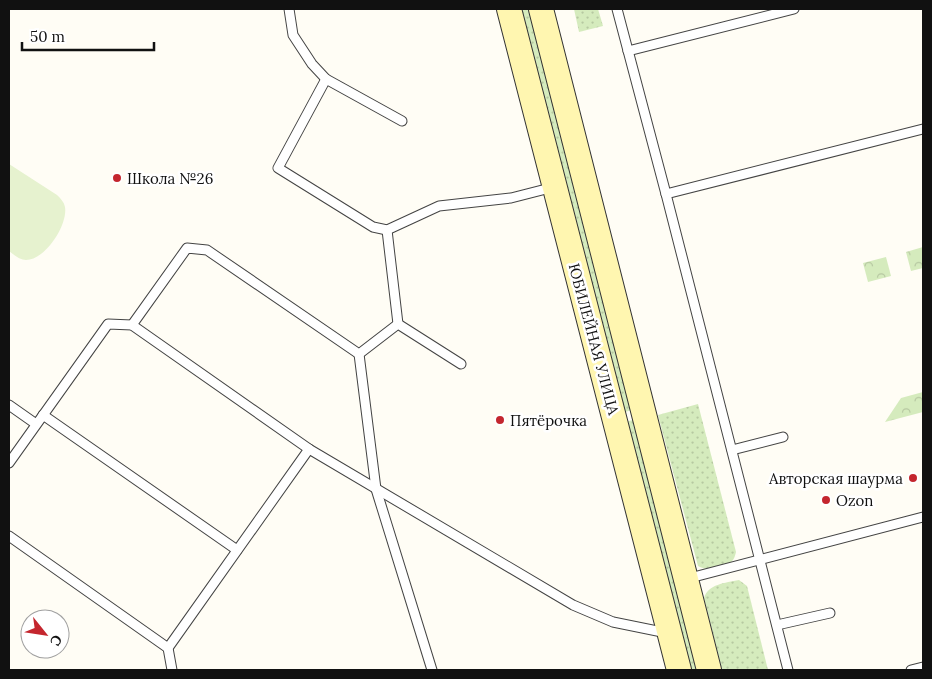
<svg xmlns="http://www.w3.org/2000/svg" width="932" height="679" font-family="Lora,serif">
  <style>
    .grass { fill: url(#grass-dots) }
    .park { fill: url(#park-crowns) }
    .pitch { fill: #e6f2cf }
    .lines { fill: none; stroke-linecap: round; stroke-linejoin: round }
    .lane-casing { stroke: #444; stroke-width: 11 }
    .secondary-casing { stroke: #333; stroke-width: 26 }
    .lane { stroke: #fff; stroke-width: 9 }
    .secondary { stroke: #fff6b0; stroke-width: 24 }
    .poi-dot { fill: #c4262e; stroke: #fff; stroke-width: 2 }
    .labels { text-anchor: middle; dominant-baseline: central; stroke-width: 5; stroke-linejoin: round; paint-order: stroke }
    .poi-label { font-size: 15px; fill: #111; stroke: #fff; text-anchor: start }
    .street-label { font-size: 15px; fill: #111; stroke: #fff }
  </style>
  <defs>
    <pattern id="grass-dots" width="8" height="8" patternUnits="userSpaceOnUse" patternTransform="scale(1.25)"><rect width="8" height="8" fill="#d5ebbd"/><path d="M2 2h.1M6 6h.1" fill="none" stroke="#b6c8a1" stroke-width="1.8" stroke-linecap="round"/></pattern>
    <pattern id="park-crowns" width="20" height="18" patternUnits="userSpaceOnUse" patternTransform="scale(1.25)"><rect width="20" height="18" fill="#d5ebbd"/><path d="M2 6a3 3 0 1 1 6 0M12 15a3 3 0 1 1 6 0" fill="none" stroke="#b6c8a1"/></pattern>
  </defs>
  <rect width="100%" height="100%" fill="#fffdf5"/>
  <g class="grass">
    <path d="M521 9H530L631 410 623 413Z"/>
    <path d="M574 9H598L603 26 579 32Z"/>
    <path d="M698 404 736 552C735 556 734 560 730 563 722 569 706 571 698 566L658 415Z"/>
    <path d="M633 420 697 670H688L625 422Z"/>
    <path d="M739 580 747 586 768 670H722L704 598C708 584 725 583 739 580Z"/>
  </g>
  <g class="park">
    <path d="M923 247V268L911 271 906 252Z"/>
    <path d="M886 257 891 276 868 282 863 263Z"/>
    <path d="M923 392V412L885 422 901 398Z"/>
  </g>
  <path class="pitch" d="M9 164 57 195C61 199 64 202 65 207 68 225 45 260 26 260 20 260 14 255 9 251Z"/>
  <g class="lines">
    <defs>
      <g id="lane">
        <path d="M289 9 293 35 312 64 326 79 402 121"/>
        <path d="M617 9 666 194"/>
        <path d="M628 51 794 9"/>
        <path d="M326 79 278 168 373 227 387 230 439 206 511 198 554 187"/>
        <path d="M387 230 398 324"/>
        <path d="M132 325 187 248 207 250 359 354 398 324 461 364"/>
        <path d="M359 354 376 489 432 670"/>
        <path d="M9 405 36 424"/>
        <path d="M43 415 237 550"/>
        <path d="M732 450 783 437"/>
        <path d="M9 463 108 324 132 325 309 449 573 605 613 622 667 633"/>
        <path d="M9 536 168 648 309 449"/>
        <path d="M686 579 923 517"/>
        <path d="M777 625 830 613"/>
        <path d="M168 648 172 670"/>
        <path d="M788 670 666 194 923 129"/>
        <path d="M911 670 923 667"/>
      </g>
      <g id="secondary">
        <path d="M509 9 679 670"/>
        <path d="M541 9 709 670"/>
      </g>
    </defs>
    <use href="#lane" class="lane-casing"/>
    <use href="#secondary" class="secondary-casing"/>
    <use href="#lane" class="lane"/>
    <use href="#secondary" class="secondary"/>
  </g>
  <g class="poi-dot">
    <circle cx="117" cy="178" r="5"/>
    <circle cx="500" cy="420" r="5"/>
    <circle cx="913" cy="478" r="5"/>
    <circle cx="826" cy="500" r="5"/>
  </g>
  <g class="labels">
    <g class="poi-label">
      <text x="127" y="178">Школа №26</text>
      <text x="510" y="420">Пятёрочка</text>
      <text x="903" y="478" text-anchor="end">Авторская шаурма</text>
      <text x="836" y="500">Ozon</text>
    </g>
    <g class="street-label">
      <text transform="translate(594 339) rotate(75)">ЮБИЛЕЙНАЯ УЛИЦА</text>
    </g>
  </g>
  <rect width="932" height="679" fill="none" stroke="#111111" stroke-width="20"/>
  <g transform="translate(45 634) rotate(120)"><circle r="24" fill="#ffffff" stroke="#a0a0a0"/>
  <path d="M0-4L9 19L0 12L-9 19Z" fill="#c4262e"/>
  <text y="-8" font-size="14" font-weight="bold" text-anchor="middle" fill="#111111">С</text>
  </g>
  <path d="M22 42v8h132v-8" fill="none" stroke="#111111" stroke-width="2.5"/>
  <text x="30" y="42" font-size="15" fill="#111111" stroke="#ffffff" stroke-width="4" paint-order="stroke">50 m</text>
</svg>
